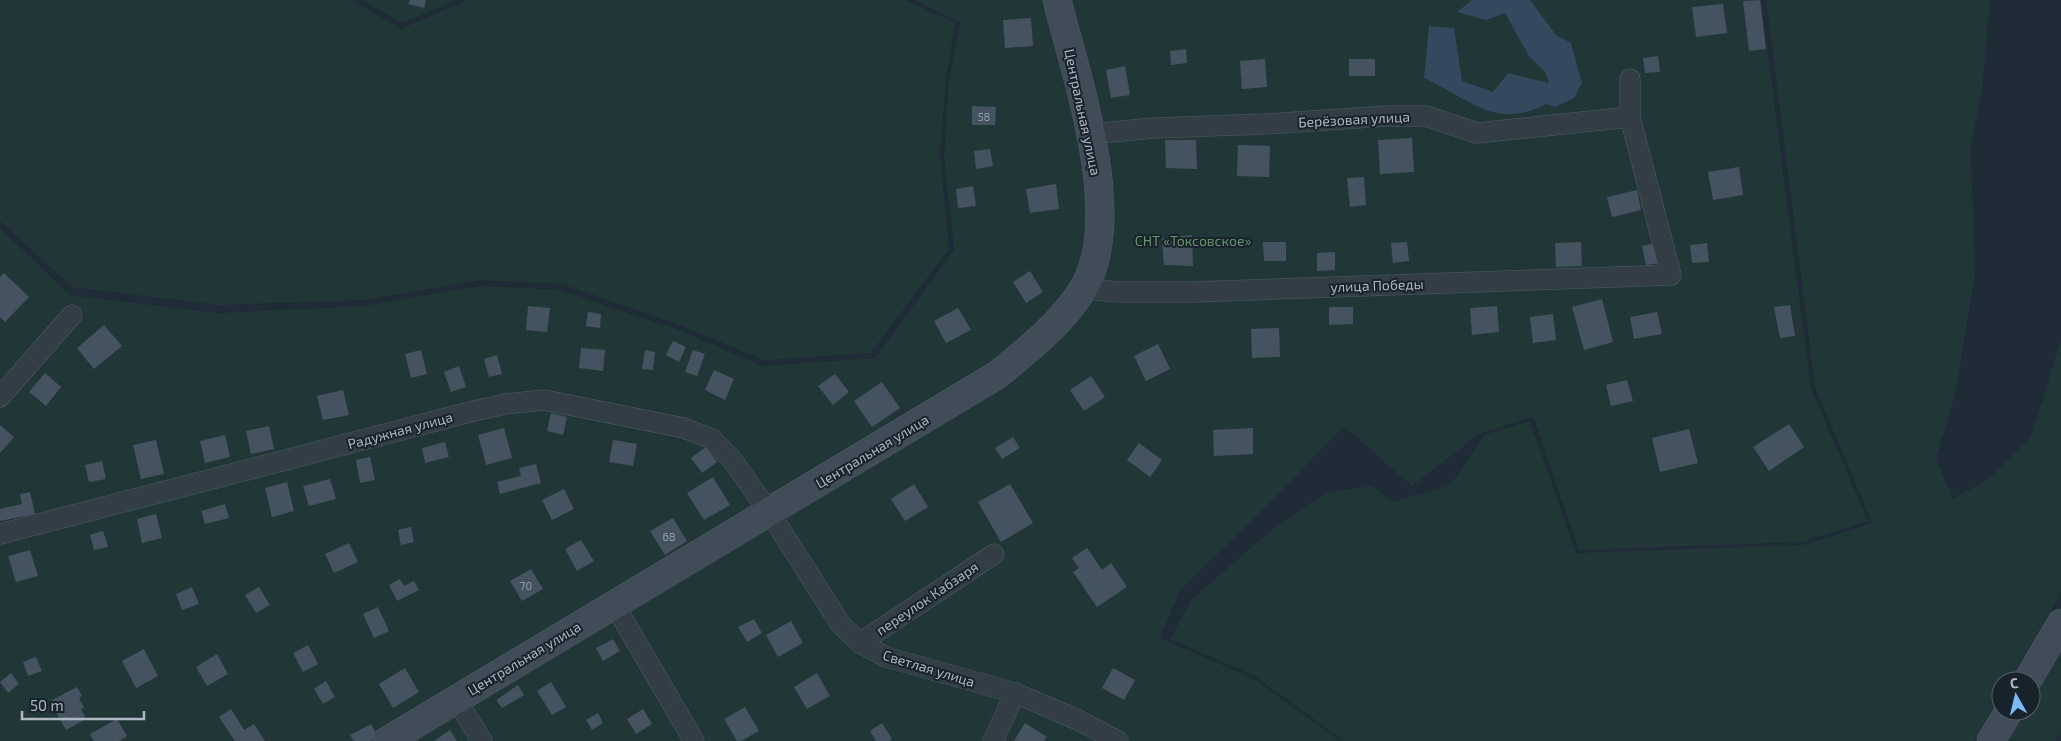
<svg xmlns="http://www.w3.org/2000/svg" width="2061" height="741" font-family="'Exo 2',sans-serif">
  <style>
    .green { fill: #213737 }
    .water { fill: #32495e }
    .building { fill: #455360 }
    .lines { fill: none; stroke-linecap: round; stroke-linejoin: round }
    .street-casing { stroke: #505b65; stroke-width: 21 }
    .secondary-casing { stroke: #505b65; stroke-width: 29 }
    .street { stroke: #333d46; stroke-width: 20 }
    .secondary { stroke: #414c59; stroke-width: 28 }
    .labels { text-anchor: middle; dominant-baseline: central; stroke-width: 4; stroke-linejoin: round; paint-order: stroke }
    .number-label { font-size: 11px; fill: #939fab }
    .street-label { font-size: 14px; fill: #adb8c4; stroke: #18222b }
    .park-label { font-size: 14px; fill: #65936b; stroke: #18222b }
  </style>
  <rect width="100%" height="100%" fill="#1f2b36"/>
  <g class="green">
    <path d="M0 0H352L401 29 468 0H906L955 23 946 78 940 155 949 249 871 353 764 360 677 324 562 284 480 280 365 300 218 305 72 287 0 221Z"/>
    <path d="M363 0H456L402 23Z"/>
    <path d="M914 0H1761L1811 389 1868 521 1802 542 1579 550 1533 417 1480 433 1412 486 1344 426 1260 513 1180 590 1160 638 1254 679 1340 741H0V228L70 295 217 313 364 306 481 286 560 290 676 329 762 366 875 358 954 250 944 156 949 80 960 22Z"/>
    <path d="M1766 0H1990L1983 81 1971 149 1975 273 1956 391 1936 459 1953 499 1990 478 2031 437 2061 340V594L2009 681H2001V694L1974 741H1344L1255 676 1170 639 1192 599 1268 533 1328 492 1372 486 1392 502 1451 485 1484 435 1530 421 1576 553 1803 545 1872 523 1815 387Z"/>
    <path d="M2061 651V731L2055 741H2009L2026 711H2031V703Z"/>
  </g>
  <path class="water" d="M1472 0H1530L1556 35 1571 43 1582 83 1574 98 1555 107 1546 104C1496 131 1468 98 1424 78L1429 26 1454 28 1462 81 1493 92 1508 73 1549 83 1545 72 1529 56 1505 13 1486 20 1457 12Z"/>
  <g class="building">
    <path d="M410 0H426L424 8 408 4Z"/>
    <path d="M1760 0 1766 49 1749 51 1743 1Z"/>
    <path d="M1723 4 1727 33 1696 37 1692 7Z"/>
    <path d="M1031 18 1033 46 1005 48 1003 20Z"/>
    <path d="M1186 49 1187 63 1171 65 1170 51Z"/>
    <path d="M1658 56 1660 72 1645 73 1643 58Z"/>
    <path d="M1265 59 1267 87 1242 89 1240 61Z"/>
    <rect x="1349" y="59" width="26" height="17"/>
    <path d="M1125 66 1130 95 1111 98 1106 70Z"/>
    <path d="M972 106 996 107 995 125H972Z"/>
    <path d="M1412 138 1414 172 1380 174 1378 140Z"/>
    <path d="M1165 140H1196L1197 169 1166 168Z"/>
    <path d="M1238 145 1270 146 1269 177 1237 176Z"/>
    <path d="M990 149 993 166 976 169 974 151Z"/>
    <path d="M1739 167 1743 195 1713 200 1708 172Z"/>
    <path d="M1364 177 1366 205 1350 207 1347 178Z"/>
    <path d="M1056 184 1059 209 1030 213 1026 189Z"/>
    <path d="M973 186 976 206 958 208 956 189Z"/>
    <path d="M1637 190 1641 210 1612 217 1607 197Z"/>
    <path d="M1192 235 1193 266 1164 265 1162 238Z"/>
    <path d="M1263 242H1286V261H1264Z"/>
    <path d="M1407 242 1409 261 1393 263 1391 243Z"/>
    <path d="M1581 242 1582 266 1556 267 1555 243Z"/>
    <path d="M1655 243 1659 263 1646 265 1642 246Z"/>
    <path d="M1707 243 1709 262 1692 263 1690 245Z"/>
    <path d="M1335 252V270L1317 271V253Z"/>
    <path d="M1030 271 1043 292 1026 303 1013 282Z"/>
    <path d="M4 273 29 297 5 322 0 317V277Z"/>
    <path d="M1602 299 1613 342 1584 350 1572 307Z"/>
    <path d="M1790 305 1795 336 1780 338 1774 307Z"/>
    <path d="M528 306 550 308 547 332 526 330Z"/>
    <path d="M1497 306 1499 332 1472 335 1470 308Z"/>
    <path d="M1329 307H1353V324L1329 325Z"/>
    <path d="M958 308 971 330 946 343 934 321Z"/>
    <path d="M588 312 601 314 600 328 586 326Z"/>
    <path d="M1657 312 1662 334 1634 339 1630 317Z"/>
    <path d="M1553 314 1556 340 1533 343 1530 317Z"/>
    <path d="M104 325 122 346 94 369 77 348Z"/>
    <path d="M1279 328 1280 357 1252 358 1251 329Z"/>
    <path d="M673 341 686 347 679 362 666 355Z"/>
    <path d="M1158 344 1170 369 1146 381 1134 356Z"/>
    <path d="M581 348 605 350 603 371 579 368Z"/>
    <path d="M421 350 427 374 411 378 405 354Z"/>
    <path d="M645 350 655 352 653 370 642 369Z"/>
    <path d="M693 350 705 354 697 376 685 372Z"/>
    <path d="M497 355 502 374 489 377 484 359Z"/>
    <path d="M459 366 466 387 451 392 444 372Z"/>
    <path d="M714 370 734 379 725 400 705 390Z"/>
    <path d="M45 373 61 387 46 406 29 392Z"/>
    <path d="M835 374 849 392 833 405 818 386Z"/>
    <path d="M1091 376 1105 397 1084 411 1070 390Z"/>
    <path d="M1627 380 1633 401 1611 406 1606 385Z"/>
    <path d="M882 382 900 408 872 427 854 401Z"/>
    <path d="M343 390 349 415 323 420 317 396Z"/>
    <path d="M551 413 567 417 563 435 547 431Z"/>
    <path d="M1789 424 1804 447 1769 471 1753 447Z"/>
    <path d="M0 425 14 437 0 453Z"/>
    <path d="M269 426 274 449 251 454 246 431Z"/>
    <path d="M504 428 512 458 486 465 478 435Z"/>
    <path d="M1253 428V454L1214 456 1213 430Z"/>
    <path d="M1689 429 1698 463 1660 472 1652 438Z"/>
    <path d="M225 435 230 457 205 463 200 441Z"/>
    <path d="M1013 437 1020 448 1002 459 995 448Z"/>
    <path d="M156 440 164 474 141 479 133 445Z"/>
    <path d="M613 440 637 444 633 466 609 462Z"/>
    <path d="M445 442 449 457 425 463 422 448Z"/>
    <path d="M1139 443 1162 460 1150 477 1127 460Z"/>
    <path d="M706 447 717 462 702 473 691 458Z"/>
    <path d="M370 457 375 480 360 483 356 460Z"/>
    <path d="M102 461 106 479 89 482 85 465Z"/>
    <path d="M536 464 541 483 500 494 497 482 521 476 519 468Z"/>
    <path d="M713 477 730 505 704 520 687 493Z"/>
    <path d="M330 479 336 499 309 506 303 486Z"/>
    <path d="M287 482 294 511 272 517 265 488Z"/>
    <path d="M914 484 928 507 905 521 891 499Z"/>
    <path d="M1010 484 1033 523 1001 542 978 502Z"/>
    <path d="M564 489 574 509 552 520 542 500Z"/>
    <path d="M30 492 35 514 0 521V509L22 504 20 494Z"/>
    <path d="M225 504 229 518 205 524 201 511Z"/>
    <path d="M156 514 162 538 142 543 137 519Z"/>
    <path d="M673 518 687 541 665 555 650 531Z"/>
    <path d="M411 527 414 542 401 545 398 530Z"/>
    <path d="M103 531 108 547 94 550 90 535Z"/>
    <path d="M581 540 594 561 577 571 565 549Z"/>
    <path d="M349 543 358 562 334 573 325 554Z"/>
    <path d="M1087 548 1102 570 1111 563 1127 587 1097 607 1073 572 1079 568 1072 558Z"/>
    <path d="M30 550 38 576 16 582 8 556Z"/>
    <path d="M531 569 543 589 522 601 510 581Z"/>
    <path d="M400 579 404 586 414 581 419 590 397 601 389 585Z"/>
    <path d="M192 587 199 604 182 610 176 594Z"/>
    <path d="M259 587 270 605 256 613 245 595Z"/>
    <path d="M378 607 389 631 374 638 363 614Z"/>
    <path d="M754 619 762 633 747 642 738 627Z"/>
    <path d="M791 621 803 643 778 657 766 635Z"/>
    <path d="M613 639 620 651 603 661 596 648Z"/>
    <path d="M308 645 318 664 303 672 293 653Z"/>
    <path d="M144 649 158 676 136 688 122 661Z"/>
    <path d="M217 654 228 674 207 686 196 667Z"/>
    <path d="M36 657 42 671 28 676 23 662Z"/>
    <path d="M405 668 419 692 393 708 379 684Z"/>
    <path d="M1113 668 1135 680 1124 700 1102 688Z"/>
    <path d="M11 673 19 684 8 693 0 682Z"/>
    <path d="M817 673 830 696 807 709 794 687Z"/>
    <path d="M326 681 335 697 323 704 314 689Z"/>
    <path d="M551 682 566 707 552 715 537 691Z"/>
    <path d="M518 685 524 695 502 708 496 700Z"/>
    <path d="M77 687 82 696 79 698 84 708 81 709 86 719 66 730 50 701Z"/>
    <path d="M745 707 759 731 741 741H737L724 719Z"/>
    <path d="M231 709 244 730 254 724 265 741H235L219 717Z"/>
    <path d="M643 709 652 724 636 734 627 719Z"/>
    <path d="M598 713 603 723 592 730 586 720Z"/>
    <path d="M117 719 127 736 119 741H94L90 734Z"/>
    <path d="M882 723 892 739 889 741H876L870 731Z"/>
    <path d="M1025 723 1047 737 1044 741H1014Z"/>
    <path d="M371 724 378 737 370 741H354L350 735Z"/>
    <path d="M450 730 457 741H434Z"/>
  </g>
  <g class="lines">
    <defs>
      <g id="street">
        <path d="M1630 117V79"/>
        <path d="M1083 289 1119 292H1192L1671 275 1630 117 1477 133 1426 116H1388L1265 124 1154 128 1090 134"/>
        <path d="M0 397 72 315"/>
        <path d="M0 534 470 412 505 404 544 400 684 428 712 439 733 461 770 513 841 625 860 643 886 657 1015 693 1078 720 1118 741"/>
        <path d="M614 604 694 741"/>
        <path d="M860 643 994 554"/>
        <path d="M456 699 482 741"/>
        <path d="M993 741 1015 693"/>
      </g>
      <g id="secondary">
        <path d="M2027 681 2061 623"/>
        <path d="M387 741 997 375C1028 350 1061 324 1083 289 1126 219 1076 76 1057 0"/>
        <path d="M1991 741 2009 711"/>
      </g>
    </defs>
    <use href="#street" class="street-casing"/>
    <use href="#secondary" class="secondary-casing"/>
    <use href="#street" class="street"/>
    <use href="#secondary" class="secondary"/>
  </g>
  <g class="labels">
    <g class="number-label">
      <text x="984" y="116">58</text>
      <text x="669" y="536">68</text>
      <text x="526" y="585">70</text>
    </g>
    <g class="street-label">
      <text transform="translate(1083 112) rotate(78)">Центральная улица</text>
      <text transform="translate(1354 119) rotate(-3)">Берёзовая улица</text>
      <text transform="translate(1377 285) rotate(-2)">улица Победы</text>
      <text transform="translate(400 430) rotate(-15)">Радужная улица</text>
      <text transform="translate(872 451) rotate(-31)">Центральная улица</text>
      <text transform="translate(927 598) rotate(-34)">переулок Кабзаря</text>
      <text transform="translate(524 658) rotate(-31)">Центральная улица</text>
      <text transform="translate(929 668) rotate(17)">Светлая улица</text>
    </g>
    <g class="park-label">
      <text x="1193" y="240">СНТ «Токсовское»</text>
    </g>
  </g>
  <g transform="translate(2016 696) rotate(352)"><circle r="24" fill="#18222b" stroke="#545e68"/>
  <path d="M0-4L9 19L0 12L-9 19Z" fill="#7eb9f7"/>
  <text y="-8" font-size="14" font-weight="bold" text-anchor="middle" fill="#adb8c4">С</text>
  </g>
  <path d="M22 711v8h122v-8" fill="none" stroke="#adb8c4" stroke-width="2.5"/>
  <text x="30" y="711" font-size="15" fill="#adb8c4" stroke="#18222b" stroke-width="4" paint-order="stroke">50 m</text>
</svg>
